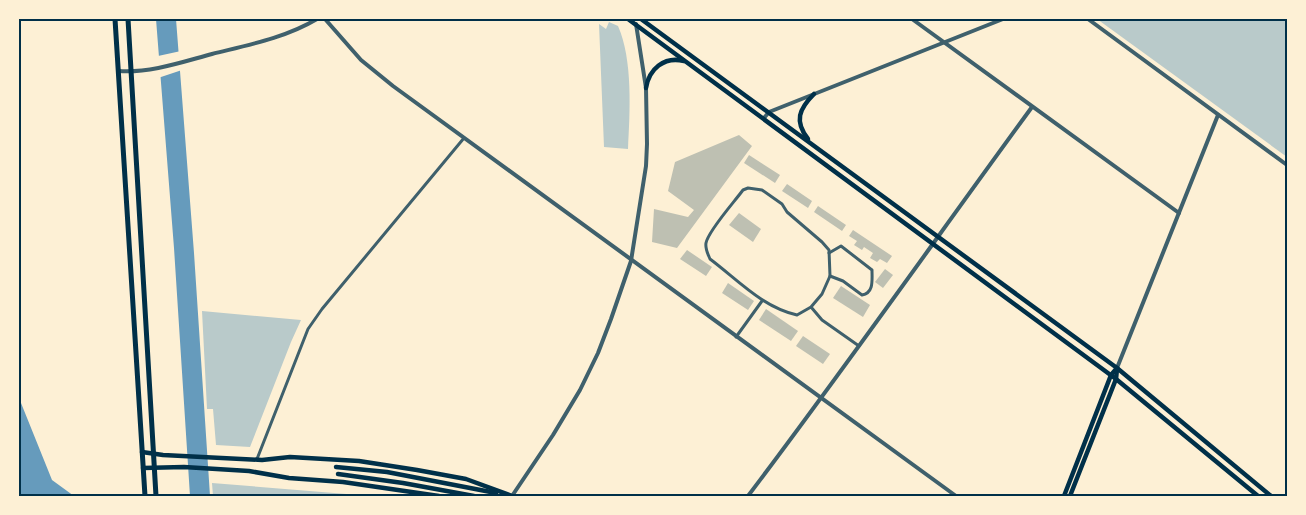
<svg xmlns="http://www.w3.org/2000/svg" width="1306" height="515" font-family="Arial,sans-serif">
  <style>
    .green { fill: #b9caca }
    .water { fill: #669bbc }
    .pier { fill: #fdf0d5 }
    .building { fill: #bec0b2 }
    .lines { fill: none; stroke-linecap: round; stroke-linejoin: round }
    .minor { stroke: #3f606c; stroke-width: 3 }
    .tertiary { stroke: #3f606c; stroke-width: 4 }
    .secondary { stroke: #003049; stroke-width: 4.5 }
    .primary { stroke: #003049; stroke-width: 5 }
    .neatline { fill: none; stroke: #003049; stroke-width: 2 }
  </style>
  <rect width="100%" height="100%" fill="#fdf0d5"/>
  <g class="green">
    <path d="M1097 19H1287V157Z"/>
    <path d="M609 22 618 26C633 60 630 112 628 149L604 147 599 24 606 29Z"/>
    <path d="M202 311 301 320 291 342 250 447 216 445 213 409H207Z"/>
    <path d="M212 483 371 496H213Z"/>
  </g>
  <g class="water">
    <path d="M156 19H176L194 253 210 496H190L174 248Z"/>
    <path d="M19 398 52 480 74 496H19Z"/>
  </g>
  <path class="pier" d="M181 51 182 70 158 78V56Z"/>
  <g class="building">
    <path d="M739 135 752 146 677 248 652 242 654 209 688 217 694 210 668 191 675 162Z"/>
    <path d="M749 155 780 175 775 183 744 163Z"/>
    <path d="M787 184 812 201 808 208 782 191Z"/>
    <path d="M818 206 846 225 842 231 814 212Z"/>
    <path d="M739 213 761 229 753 242 729 225Z"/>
    <path d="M853 230 892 256 887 263 880 259 877 262 870 258 873 253 864 247 862 250 854 245 857 241 849 236Z"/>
    <path d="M687 250 712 267 706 276 680 259Z"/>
    <path d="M885 269 893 275 883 288 875 282Z"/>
    <path d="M728 283 754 301 748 310 722 293Z"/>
    <path d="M841 286 870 305 863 317 833 298Z"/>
    <path d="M766 309 798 331 791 341 759 320Z"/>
    <path d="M803 336 830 354 823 364 796 346Z"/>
  </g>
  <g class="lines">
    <g class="minor">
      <path d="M829 253 841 246 872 270C872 280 874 293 862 295L843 281 830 276"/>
      <path d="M811 307 822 294 830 276 829 250 822 242 787 212 782 204 762 190 748 188 743 190C735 201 708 231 706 243 705 249 708 254 710 259 738 280 762 307 797 315L811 307 822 320 859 346"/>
      <path d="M736 337 762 301"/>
      <path d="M257 459 308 329 322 309 464 138"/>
    </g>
    <g class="tertiary">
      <path d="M325 19 361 60 393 86 956 496"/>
      <path d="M912 19 1179 213"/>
      <path d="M1088 19 1287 165"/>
      <path d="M119 71C151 73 182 62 212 54 248 45 285 38 317 19"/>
      <path d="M764 118 769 112 1003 19"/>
      <path d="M1117 368 1218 115"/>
      <path d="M512 496 553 435 580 390 598 353 611 319 631 261 646 166 647 144 646 88 636 24"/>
      <path d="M748 496C845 368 937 237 1032 107"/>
    </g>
    <g class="secondary">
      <path d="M628 19 1116 379 1258 496"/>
      <path d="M641 19 1117 368 1271 496"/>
      <path d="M646 88C649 69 664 56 684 61"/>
      <path d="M808 139C794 121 799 109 814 94"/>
      <path d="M142 452 163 455 262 460 290 457 359 461 417 470 466 479 512 496"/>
      <path d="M336 467 387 472 496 493"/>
      <path d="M143 468 184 467 249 471 289 478 343 482 439 496"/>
      <path d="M338 474 403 483 474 496"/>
      <path d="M1064 496 1111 375 1117 368"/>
      <path d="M1070 496 1116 379 1117 369"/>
    </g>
    <g class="primary">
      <path d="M115 19 145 496"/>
      <path d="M128 19 156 496"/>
    </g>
  </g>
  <rect width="1306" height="515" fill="none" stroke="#fdf0d5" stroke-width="40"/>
  <rect x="20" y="20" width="1266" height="475" class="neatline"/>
</svg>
